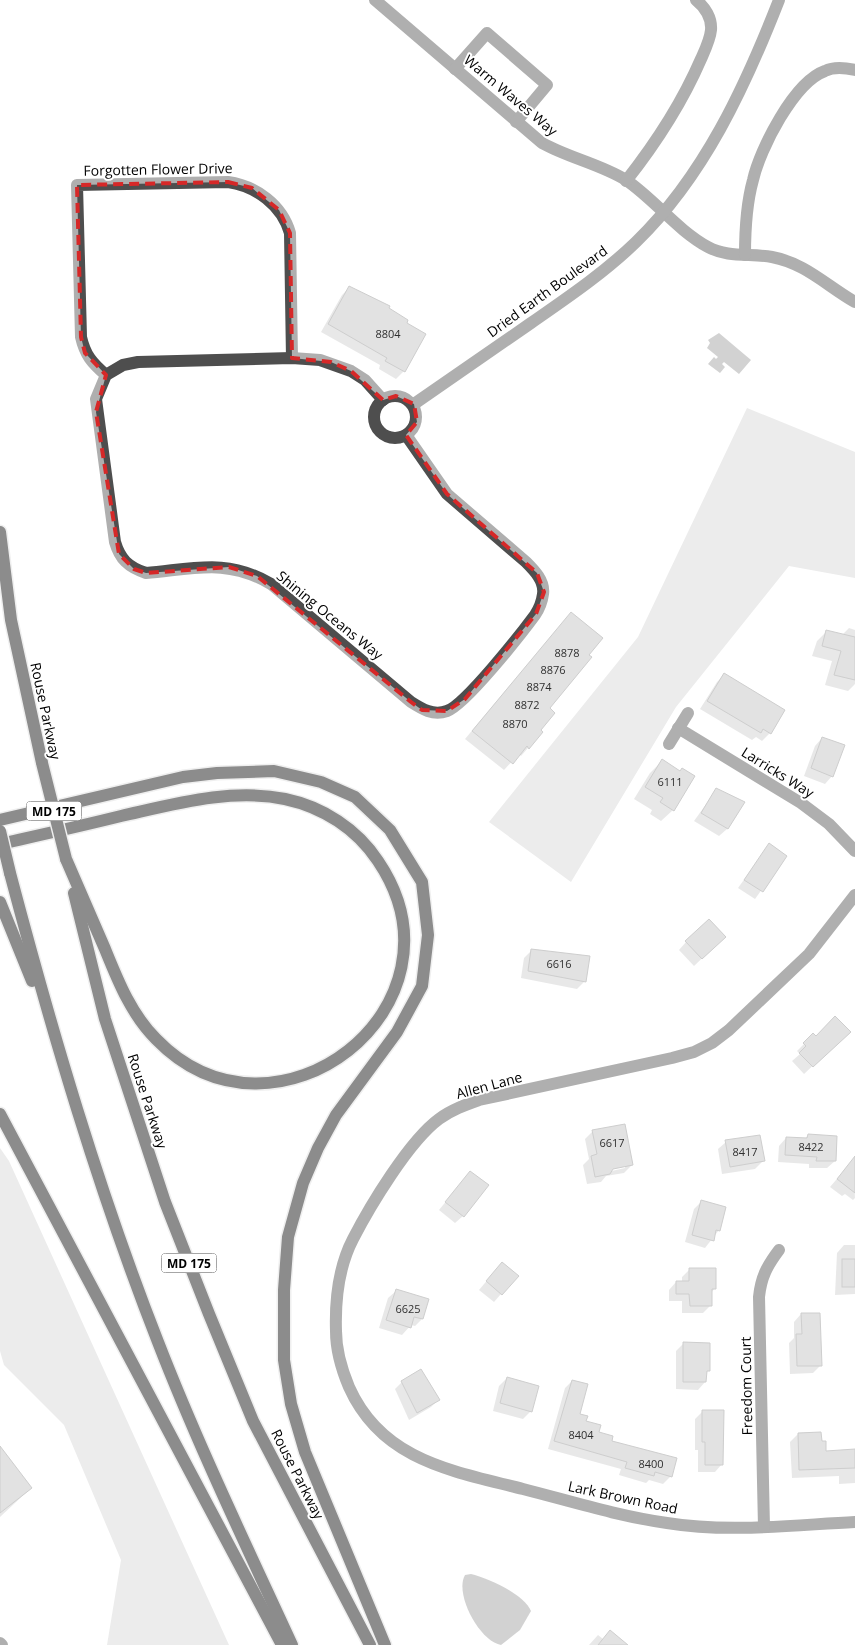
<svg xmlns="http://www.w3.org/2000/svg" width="855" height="1645" font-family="'Open Sans',sans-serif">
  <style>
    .green { fill: #d5d5d5 }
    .water { fill: #9c9c9c }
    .shadow { fill: #0003; fill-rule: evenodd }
    .building { fill: #bebebe; stroke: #929292 }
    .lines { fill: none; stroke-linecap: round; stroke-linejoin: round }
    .major-casing { stroke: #dbdbdb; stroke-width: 15 }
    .minor { stroke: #4e4e4e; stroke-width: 12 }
    .major { stroke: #000; stroke-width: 12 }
    .major-bridge-casing { stroke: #dbdbdb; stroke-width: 15; stroke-linecap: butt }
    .major-bridge { stroke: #000; stroke-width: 12 }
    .marked { fill: none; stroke: #d62828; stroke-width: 4; stroke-dasharray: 10 6; stroke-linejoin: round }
    .labels { text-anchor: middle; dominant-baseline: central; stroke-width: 4; stroke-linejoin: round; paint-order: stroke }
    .number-label { font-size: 11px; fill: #303030 }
    .shield { fill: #fff; stroke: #4c4c4c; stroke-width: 1 }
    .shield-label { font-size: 12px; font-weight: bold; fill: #000 }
    .street-label { font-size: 14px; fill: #000; stroke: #fff }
  </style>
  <rect width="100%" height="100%" fill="#fff"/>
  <g class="green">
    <path d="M747 408 855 452V578L789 566 676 707 571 882 489 822 638 637Z"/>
    <path d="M0 1148 9 1161 229 1645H107L121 1560 64 1425 4 1365 0 1351Z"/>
  </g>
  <g class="water">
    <path d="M719 333 751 360 739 374 724 362 722 364 725 367 720 373 708 364 714 357 716 359 718 357 707 348 710 343 708 340Z"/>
    <path d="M471 1574C488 1578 524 1594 531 1611L520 1630 501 1645C480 1642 454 1594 465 1575Z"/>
  </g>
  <g class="shadow">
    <path d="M349 288 387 309 404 371 396 379 379 369 380 365 321 332 342 295Z"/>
    <path d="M564 621 548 708 528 748 521 756 519 754 504 770 465 739Z"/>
    <path d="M849 628 855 630V684L848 691 825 685 832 661 812 656 817 641 827 631 842 635Z"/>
    <path d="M724 675 770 733 762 741 756 737 752 740 700 709 717 682Z"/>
    <path d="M822 738 832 776 825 784 804 776 815 746Z"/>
    <path d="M662 761 673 810 661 821 650 814 652 810 634 799 650 773Z"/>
    <path d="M717 789 743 803 727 829 719 836 694 821Z"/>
    <path d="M769 845 786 856 755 899 738 888Z"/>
    <path d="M686 942 716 945 694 966 679 950Z"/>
    <path d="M532 950 585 981 577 989 521 978 524 958Z"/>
    <path d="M813 1035 816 1037 841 1039 804 1074 792 1061 800 1054 797 1051Z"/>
    <path d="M593 1131 632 1165 624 1173 606 1176 601 1182 587 1184 583 1165 589 1159 585 1139ZM625 1166V1168L607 1172V1169Z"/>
    <path d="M808 1135 835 1161 827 1168H809V1164L778 1162 779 1146 786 1138 805 1139Z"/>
    <path d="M726 1142 763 1161 755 1169 722 1174 718 1149Z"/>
    <path d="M853 1160 855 1198 853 1200 845 1194 842 1196 830 1187Z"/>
    <path d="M470 1172 463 1216 455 1223 439 1210Z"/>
    <path d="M702 1201 719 1230 705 1248 685 1242 694 1209Z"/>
    <path d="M844 1245H855V1294L835 1295 837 1253Z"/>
    <path d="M689 1270 715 1288 711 1293V1305L703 1313H682V1301H669V1290L676 1282H682V1277Z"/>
    <path d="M495 1271 501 1294 494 1302 479 1290Z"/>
    <path d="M396 1291 422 1319 415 1326 411 1325 402 1335 379 1328 388 1298Z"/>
    <path d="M801 1314 821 1365 813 1373 790 1374 789 1343 794 1338V1322Z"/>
    <path d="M684 1343 708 1370 705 1373V1382L698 1390 676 1389V1351Z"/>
    <path d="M507 1378 531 1411 523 1419 493 1411 499 1386Z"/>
    <path d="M572 1381 578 1415 610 1442 671 1476 663 1484 649 1480 646 1483 619 1475 621 1469 548 1449 565 1388Z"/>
    <path d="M402 1382 438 1400 431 1407 409 1420 395 1389Z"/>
    <path d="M702 1412 722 1464 715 1472H698V1450H695V1419Z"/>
    <path d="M798 1434 820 1442 825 1452 855 1451V1483L839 1484V1476L792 1478 790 1442Z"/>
    <path d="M0 1448 31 1488 0 1517Z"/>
    <path d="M598 1635 603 1639 626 1645H589Z"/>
  </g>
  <g class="building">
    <path d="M349 286 390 306 389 308 408 320 407 323 426 334 405 372 385 361 387 358 328 324Z"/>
    <path d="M571 612 603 638 589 655 592 657 550 708 555 713 541 730 543 732 529 749 527 746 513 764 472 731Z"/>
    <path d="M826 630 855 637V680L834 675 841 651 822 646Z"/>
    <path d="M724 673 785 710 771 734 763 729 761 733 707 701Z"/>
    <path d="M822 737 845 745 833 777 811 768Z"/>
    <path d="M662 759 680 771 682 768 695 776 674 811 660 802 663 798 645 787Z"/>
    <path d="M716 788 745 802 728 829 701 813Z"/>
    <path d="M769 843 787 856 763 892 744 880Z"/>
    <path d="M709 919 726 937 702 959 685 941Z"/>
    <path d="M531 949 590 956 586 982 528 971Z"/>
    <path d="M835 1016 851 1032 813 1067 799 1053 806 1046 803 1043 813 1033 816 1036Z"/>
    <path d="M625 1124 633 1165 613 1169 610 1174 595 1177 591 1156 597 1154 592 1130Z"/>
    <path d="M808 1134 837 1136 836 1161H816L817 1157 785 1155 786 1137 807 1138Z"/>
    <path d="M760 1135 765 1161 730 1167 725 1140Z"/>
    <path d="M855 1156V1193L837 1179Z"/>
    <path d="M470 1171 489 1185 464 1217 445 1202Z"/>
    <path d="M701 1200 726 1207 720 1231 716 1230 714 1241 692 1235Z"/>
    <rect x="842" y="1259" width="13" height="28"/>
    <path d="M502 1262 519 1276 502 1295 486 1281Z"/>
    <path d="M689 1268H716V1289H712V1306H690L689 1294H676V1281H689Z"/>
    <path d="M396 1289 429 1299 423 1319 414 1317 411 1328 386 1320Z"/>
    <path d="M801 1313H820L822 1366H797L796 1334H802Z"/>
    <path d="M683 1342 710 1343V1371H707L706 1382H683Z"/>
    <path d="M421 1369 440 1400 417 1413 401 1381Z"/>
    <path d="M507 1377 539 1386 532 1412 500 1403Z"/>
    <path d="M572 1380 588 1384 580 1414 588 1416 586 1421 601 1425 599 1432 613 1436 612 1441 677 1458 672 1477 655 1472 654 1476 625 1468 627 1462 554 1441Z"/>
    <path d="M702 1410H724L723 1465H705V1442H702Z"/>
    <path d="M821 1432 822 1441H826V1451L855 1449V1468L799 1470 798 1433Z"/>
    <path d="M0 1446 32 1488 0 1513Z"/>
    <path d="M610 1630 628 1645H598Z"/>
  </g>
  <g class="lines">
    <defs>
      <g id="major">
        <path d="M0 532 11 620 42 763"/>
        <path d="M0 820 183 777 217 773 274 771 321 782 355 797 390 830 422 882 428 935 422 986 397 1032 336 1115 318 1148 303 1183 288 1237 284 1290V1360L291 1404 305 1452 385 1645"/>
        <path d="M0 844C40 835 81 826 121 816 175 804 231 788 285 799 323 807 357 829 378 861 476 1006 275 1162 156 1039 131 1014 118 981 105 949 92 919 79 889 66 859"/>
        <path d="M10 873C52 1032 98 1189 158 1342 198 1445 246 1545 292 1645"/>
        <path d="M74 893 105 1019 165 1202 209 1314 253 1421 370 1645"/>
        <path d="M0 902 32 981"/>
        <path d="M0 1114 282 1645"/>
      </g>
    </defs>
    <use href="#major" class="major-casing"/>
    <g class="minor">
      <path d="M375 0 542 143C569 158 600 164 626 180 655 200 677 230 708 247 728 258 751 253 772 257 805 263 827 286 855 302"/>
      <path d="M455 69 487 33 547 85 516 122"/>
      <path d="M626 181C656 143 682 103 701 59 705 50 710 40 711 30 712 18 705 7 696 0"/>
      <path d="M745 255C745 229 746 205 753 180 760 149 794 82 825 71 833 67 846 68 855 70"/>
      <path d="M106 375C92 363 85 355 81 337L77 185 228 182C256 186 282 205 290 233L292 358"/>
      <circle cx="395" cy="417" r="21"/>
      <path d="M383 400 365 380 351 371 320 360 292 358 138 362 123 365 106 375 96 399 115 542C120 559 128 567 146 573 194 569 227 558 271 584L411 702C422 709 433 716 447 711 465 705 521 634 535 615 539 609 542 602 543 594 545 581 534 570 526 562L447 494 406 435"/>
      <path d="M414 404C453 377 492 350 531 323 567 298 604 273 636 242 704 176 745 87 779 0"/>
      <path d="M678 728 801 803 829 824 855 851"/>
      <path d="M669 744 688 713"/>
      <path d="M855 895 809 954 729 1030 712 1043 694 1052 672 1058 479 1100C465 1105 451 1110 439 1119 409 1141 370 1206 353 1239 339 1266 335 1300 336 1331 336 1351 341 1368 349 1387 382 1461 453 1471 523 1489 570 1501 618 1516 667 1523 728 1533 793 1525 855 1522"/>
      <path d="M764 1527 759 1297C761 1277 767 1266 779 1250"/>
      <path d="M0 1643 2 1645"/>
    </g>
    <use href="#major" class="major"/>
    <defs>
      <g id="major-bridge">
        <path d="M42 763 66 859"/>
        <path d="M0 831 10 873"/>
      </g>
    </defs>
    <use href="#major-bridge" class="major-bridge-casing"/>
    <use href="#major-bridge" class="major-bridge"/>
  </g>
  <path d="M0 0H855V1645H0ZM228 182 252 188 279 210 290 233 292 358 331 362 351 371 383 400 396 396 414 404 417 422 406 435 447 494 537 573 544 592 536 614 465 699 447 711 422 710 411 702 257 576 229 567 146 573 134 569 119 554 96 412 106 375 85 353 81 337 77 185Z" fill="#fff" fill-opacity=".55" fill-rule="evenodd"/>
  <path class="marked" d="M228 182 252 188 279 210 290 233 292 358 331 362 351 371 383 400 396 396 414 404 417 422 406 435 447 494 537 573 544 592 536 614 465 699 447 711 422 710 411 702 257 576 229 567 146 573 134 569 119 554 96 412 106 375 85 353 81 337 77 185Z"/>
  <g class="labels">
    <g class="number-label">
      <text x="388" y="333">8804</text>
      <text x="567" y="652">8878</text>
      <text x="553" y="669">8876</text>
      <text x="539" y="686">8874</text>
      <text x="527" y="704">8872</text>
      <text x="515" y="723">8870</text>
      <text x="670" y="781">6111</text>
      <text x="559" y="963">6616</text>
      <text x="612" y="1142">6617</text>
      <text x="811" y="1146">8422</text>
      <text x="745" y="1151">8417</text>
      <text x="408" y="1308">6625</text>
      <text x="581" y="1434">8404</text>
      <text x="651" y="1463">8400</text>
    </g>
    <g class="shield">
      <rect x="26.5" y="801.5" width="55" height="19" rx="4"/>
      <rect x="161.5" y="1253.5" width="55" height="19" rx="4"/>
    </g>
    <g class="shield-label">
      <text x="54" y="811">MD 175</text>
      <text x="189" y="1263">MD 175</text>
    </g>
    <g class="street-label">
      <text transform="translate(511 95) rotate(40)">Warm Waves Way</text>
      <text transform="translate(158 169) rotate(-1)">Forgotten Flower Drive</text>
      <text transform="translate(547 291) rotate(-36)">Dried Earth Boulevard</text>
      <text transform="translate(330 615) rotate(39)">Shining Oceans Way</text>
      <text transform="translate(46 711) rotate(78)">Rouse Parkway</text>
      <text transform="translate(778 772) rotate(32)">Larricks Way</text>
      <text transform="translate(489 1085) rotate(-15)">Allen Lane</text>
      <text transform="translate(148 1101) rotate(72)">Rouse Parkway</text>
      <text transform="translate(746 1386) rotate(-91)">Freedom Court</text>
      <text transform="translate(298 1474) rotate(63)">Rouse Parkway</text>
      <text transform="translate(623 1497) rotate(12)">Lark Brown Road</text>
    </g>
  </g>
</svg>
